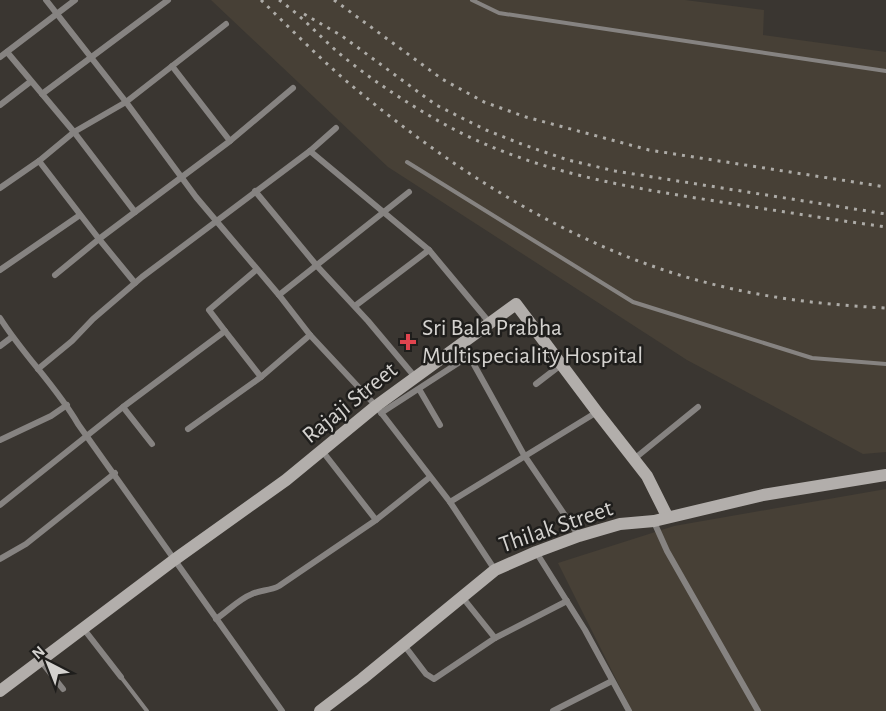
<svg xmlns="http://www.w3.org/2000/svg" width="886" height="711" font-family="'Alegreya Sans',sans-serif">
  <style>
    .built { fill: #474036 }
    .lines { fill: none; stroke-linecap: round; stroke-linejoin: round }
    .lane { stroke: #868381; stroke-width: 4 }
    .street { stroke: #868381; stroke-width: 6 }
    .secondary { stroke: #b2aeab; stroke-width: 12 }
    .rail { stroke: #adaba7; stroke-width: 3; stroke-dasharray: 3 6; stroke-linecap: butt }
    .health-dot { fill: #e0444e; stroke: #1f1e1c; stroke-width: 2 }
    .labels { text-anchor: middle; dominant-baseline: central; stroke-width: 5; stroke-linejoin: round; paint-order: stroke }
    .poi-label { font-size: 24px; fill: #d4d2cf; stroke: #1f1e1c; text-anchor: start }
    .street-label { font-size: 24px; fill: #d4d2cf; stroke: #1f1e1c }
  </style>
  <rect width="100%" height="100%" fill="#3a3631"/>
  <g class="built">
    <path d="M211 0H685L764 10 763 35 886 52V452L863 454 687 360 388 167Z"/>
    <path d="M886 489V711H632L558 563 674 526Z"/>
  </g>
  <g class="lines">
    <g class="lane">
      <path d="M472 0 499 13 886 71"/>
      <path d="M407 162 633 302 812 358 886 364"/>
      <path d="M121 677 147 711"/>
    </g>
    <g class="street">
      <path d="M46 0 126 102 196 197 279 295 310 335 376 406 450 502 495 570"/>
      <path d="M7 52 74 132 135 212 230 141 293 88"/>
      <path d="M0 57 75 0"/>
      <path d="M172 66 230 141"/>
      <path d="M42 94 168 0"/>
      <path d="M0 105 30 82"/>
      <path d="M310 151 429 250 489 322"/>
      <path d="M0 188 39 161"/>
      <path d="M255 191 317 266 368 321 415 377"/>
      <path d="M135 212 99 239 39 161 74 132 126 102 226 24"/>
      <path d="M0 270 80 215"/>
      <path d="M55 275 99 239 135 283"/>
      <path d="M279 295 409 192"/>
      <path d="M355 306 429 250"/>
      <path d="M0 318C24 356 56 386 78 424L282 711"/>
      <path d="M225 331 261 377 310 335"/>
      <path d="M462 343 524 455 579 536"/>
      <path d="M0 346 12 337"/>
      <path d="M38 369 72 341 93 319 142 277 310 151 336 128"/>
      <path d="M536 384 562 364"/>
      <path d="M419 389 440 425"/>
      <path d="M123 407 152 444"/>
      <path d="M381 413 469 356"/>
      <path d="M188 429 261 377"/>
      <path d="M0 440 51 416 67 405"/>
      <path d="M323 452 376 520 430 477"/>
      <path d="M634 459 698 407"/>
      <path d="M450 502 597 412"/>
      <path d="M0 505 123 407 225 331 209 310 256 270"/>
      <path d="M654 522 667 551 758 711"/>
      <path d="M536 552 585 630 629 711"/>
      <path d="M0 559 26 544 115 473"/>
      <path d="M463 598 495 638 567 601"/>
      <path d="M216 619C228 611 239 599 252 594 260 590 270 591 279 586L376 520"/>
      <path d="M83 628 121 677"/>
      <path d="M404 645 426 674 434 679 495 638"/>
      <path d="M40 660 63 689"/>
      <path d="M553 711 612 681"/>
    </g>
    <g class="secondary">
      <path d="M0 691 174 560 286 480 376 406 516 304 597 412 647 476 667 516"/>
      <path d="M320 711 362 679 495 570 536 552 579 536 620 524 654 521 763 495 886 475"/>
    </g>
    <g class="rail">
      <path d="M261 0C292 30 323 62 357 90 461 176 583 253 716 285 772 299 828 305 886 308"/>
      <path d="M279 0C301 15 320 37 340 54 368 77 399 98 430 116 519 169 614 185 715 201 772 210 829 219 886 227"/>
      <path d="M334 0 442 79 484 102 526 117 649 150 886 187"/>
      <path d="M304 14 342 36 436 105 486 130 524 145 568 160 615 171 886 214"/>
    </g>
  </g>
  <path class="health-dot" d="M405 333h6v6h6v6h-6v6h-6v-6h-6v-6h6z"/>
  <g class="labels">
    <g class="poi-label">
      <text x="422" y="328">Sri Bala Prabha<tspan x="422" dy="28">Multispeciality Hospital</tspan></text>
    </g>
    <g class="street-label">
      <text transform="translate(350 403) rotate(-39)">Rajaji Street</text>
      <text transform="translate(556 527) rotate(-19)">Thilak Street</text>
    </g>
  </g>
  <g transform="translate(48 663) rotate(318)" stroke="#1f1e1c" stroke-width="4.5" paint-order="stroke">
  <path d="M0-4.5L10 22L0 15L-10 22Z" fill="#d4d2cf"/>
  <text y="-9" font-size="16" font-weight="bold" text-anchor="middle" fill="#d4d2cf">N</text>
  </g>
</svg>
